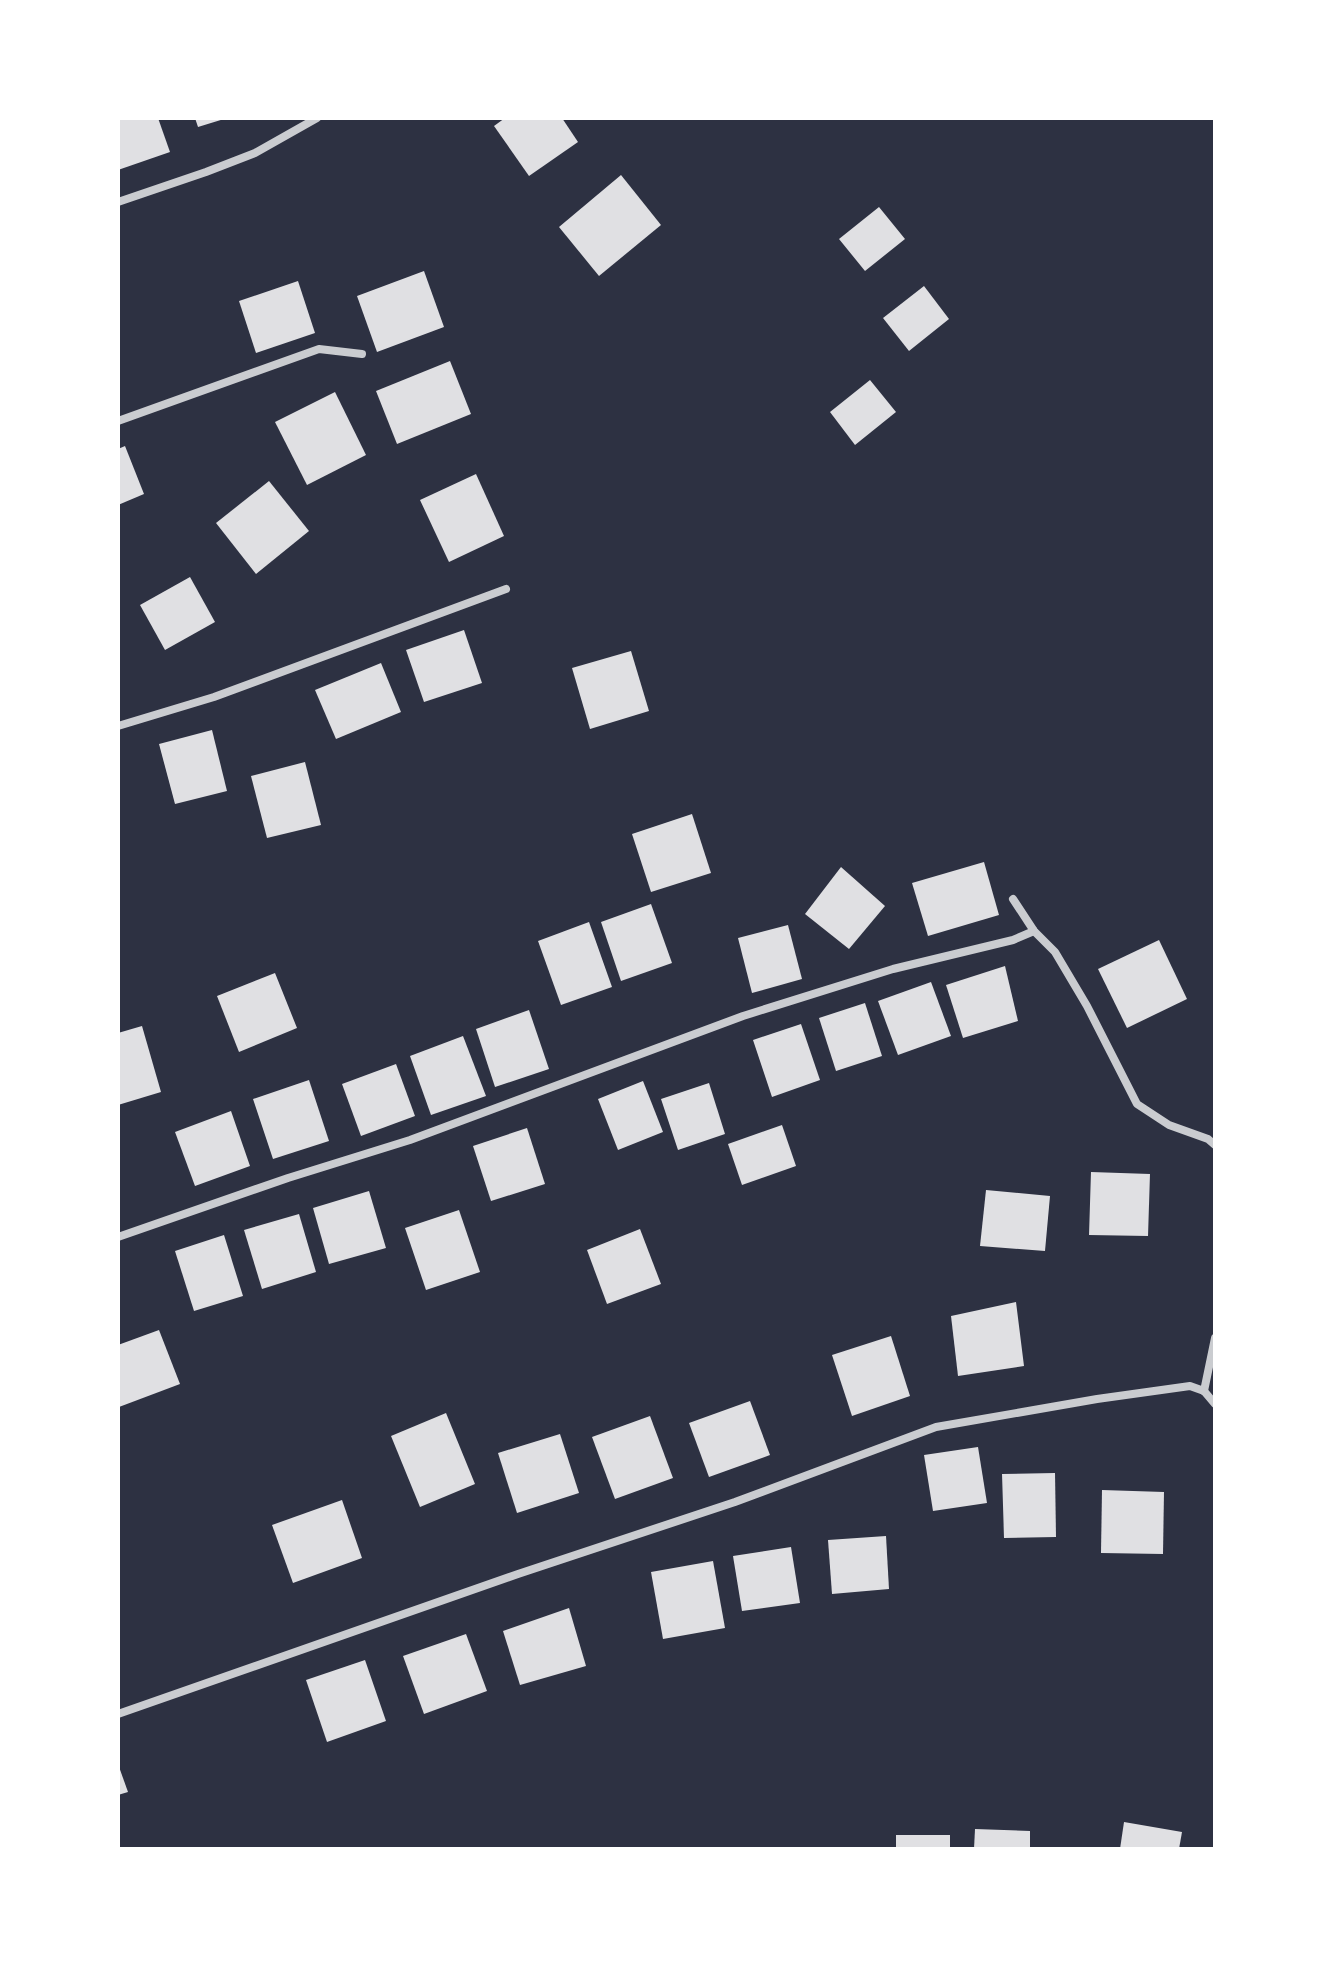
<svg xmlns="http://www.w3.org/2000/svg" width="1333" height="1967" font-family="Lato,sans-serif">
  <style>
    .building { fill: #e0e0e3 }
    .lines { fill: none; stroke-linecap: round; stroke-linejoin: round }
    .minor { stroke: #caccd0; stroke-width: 8 }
  </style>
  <rect width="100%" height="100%" fill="#2d3142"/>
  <g class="building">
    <path d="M118 118H158L170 152 118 170Z"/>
    <path d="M195 118H224V119L198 127Z"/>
    <path d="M505 118H562L578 142 529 176 494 126Z"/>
    <path d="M621 175 661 225 599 276 559 227Z"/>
    <path d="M879 207 905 239 865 271 839 239Z"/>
    <path d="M424 271 444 327 377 352 357 296Z"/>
    <path d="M298 281 315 333 256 353 239 301Z"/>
    <path d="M924 286 949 319 909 351 883 318Z"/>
    <path d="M450 361 471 414 397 444 376 391Z"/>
    <path d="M870 380 896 412 855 445 830 412Z"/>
    <path d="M335 392 366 455 307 485 275 422Z"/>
    <path d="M125 446 144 494 118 505V449Z"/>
    <path d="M476 474 504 536 449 562 420 500Z"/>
    <path d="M269 481 309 531 256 574 216 523Z"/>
    <path d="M190 577 215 622 165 650 140 605Z"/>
    <path d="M464 630 482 683 424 702 406 650Z"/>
    <path d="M631 651 649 711 590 729 572 668Z"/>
    <path d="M381 663 401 712 336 739 315 690Z"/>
    <path d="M212 730 227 791 175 804 159 744Z"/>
    <path d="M305 762 321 825 267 838 251 776Z"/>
    <path d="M692 814 711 873 651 892 632 834Z"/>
    <path d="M984 862 999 915 928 936 912 883Z"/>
    <path d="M841 867 885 906 849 949 805 914Z"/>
    <path d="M651 904 672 963 621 981 601 922Z"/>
    <path d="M589 922 612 987 561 1005 538 941Z"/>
    <path d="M788 925 802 979 752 993 738 938Z"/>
    <path d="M1159 940 1187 999 1127 1028 1098 969Z"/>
    <path d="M1005 966 1018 1021 963 1038 946 985Z"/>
    <path d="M275 973 297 1028 239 1052 217 996Z"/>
    <path d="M931 982 951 1036 898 1055 878 1001Z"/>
    <path d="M865 1003 882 1056 836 1071 819 1018Z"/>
    <path d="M529 1010 549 1069 495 1087 476 1029Z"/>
    <path d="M801 1024 820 1080 772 1097 753 1040Z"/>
    <path d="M142 1026 161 1092 118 1105V1033Z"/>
    <path d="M463 1036 486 1096 431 1115 410 1056Z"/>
    <path d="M396 1064 415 1116 361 1136 342 1084Z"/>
    <path d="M309 1080 329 1141 273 1159 253 1099Z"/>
    <path d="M643 1081 663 1132 618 1150 598 1099Z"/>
    <path d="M709 1083 725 1134 678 1150 661 1099Z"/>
    <path d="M231 1111 250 1166 195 1186 175 1132Z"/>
    <path d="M782 1125 796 1166 742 1185 728 1144Z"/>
    <path d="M527 1128 545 1184 491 1201 473 1146Z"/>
    <path d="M1091 1172 1150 1174 1148 1236 1089 1235Z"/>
    <path d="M986 1190 1050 1196 1045 1251 980 1246Z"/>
    <path d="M369 1191 386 1248 329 1264 313 1208Z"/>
    <path d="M459 1210 480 1272 426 1290 405 1228Z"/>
    <path d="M299 1214 316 1272 262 1289 244 1230Z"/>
    <path d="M640 1229 661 1284 607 1304 587 1250Z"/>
    <path d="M224 1235 243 1296 194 1311 175 1251Z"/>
    <path d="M1016 1302 1024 1366 958 1376 951 1316Z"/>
    <path d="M159 1330 180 1384 119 1407 118 1345Z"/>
    <path d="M891 1336 910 1396 852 1416 832 1355Z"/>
    <path d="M750 1401 770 1455 709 1477 689 1423Z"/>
    <path d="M446 1413 475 1484 420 1507 391 1436Z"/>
    <path d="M650 1416 673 1478 615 1499 592 1437Z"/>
    <path d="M560 1434 579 1493 517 1513 498 1453Z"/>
    <path d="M978 1447 987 1503 933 1511 924 1455Z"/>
    <path d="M1055 1473 1056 1537 1004 1538 1002 1474Z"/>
    <path d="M1102 1490 1164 1492 1163 1554 1101 1553Z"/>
    <path d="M342 1500 362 1558 293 1583 272 1525Z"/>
    <path d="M886 1536 889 1589 832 1594 828 1540Z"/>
    <path d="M791 1547 800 1603 742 1611 733 1556Z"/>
    <path d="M713 1561 725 1628 663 1639 651 1572Z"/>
    <path d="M569 1608 586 1666 520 1685 503 1631Z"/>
    <path d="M466 1634 487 1691 424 1714 403 1656Z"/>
    <path d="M365 1660 386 1721 327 1742 306 1680Z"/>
    <path d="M118 1764 128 1792 118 1795Z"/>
    <path d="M1124 1822 1182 1832 1179 1849H1120Z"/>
    <path d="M975 1829 1030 1831V1849H974Z"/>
    <rect x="896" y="1835" width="54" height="14"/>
  </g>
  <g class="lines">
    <g class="minor">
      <path d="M118 202 206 172 255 153 317 118"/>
      <path d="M118 421 319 349 362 354"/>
      <path d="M118 726 214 697 506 589"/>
      <path d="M1013 899 1034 931 1055 952 1087 1006 1137 1104 1169 1125 1208 1139 1215 1145"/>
      <path d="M118 1237 288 1178 410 1140 743 1016 893 969 1013 940 1034 931"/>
      <path d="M1204 1391 1215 1338"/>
      <path d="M118 1714 518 1574 735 1502 936 1427 1097 1399 1190 1386 1204 1391 1215 1404"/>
    </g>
  </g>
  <rect width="1333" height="1967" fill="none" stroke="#ffffff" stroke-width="240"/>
</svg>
